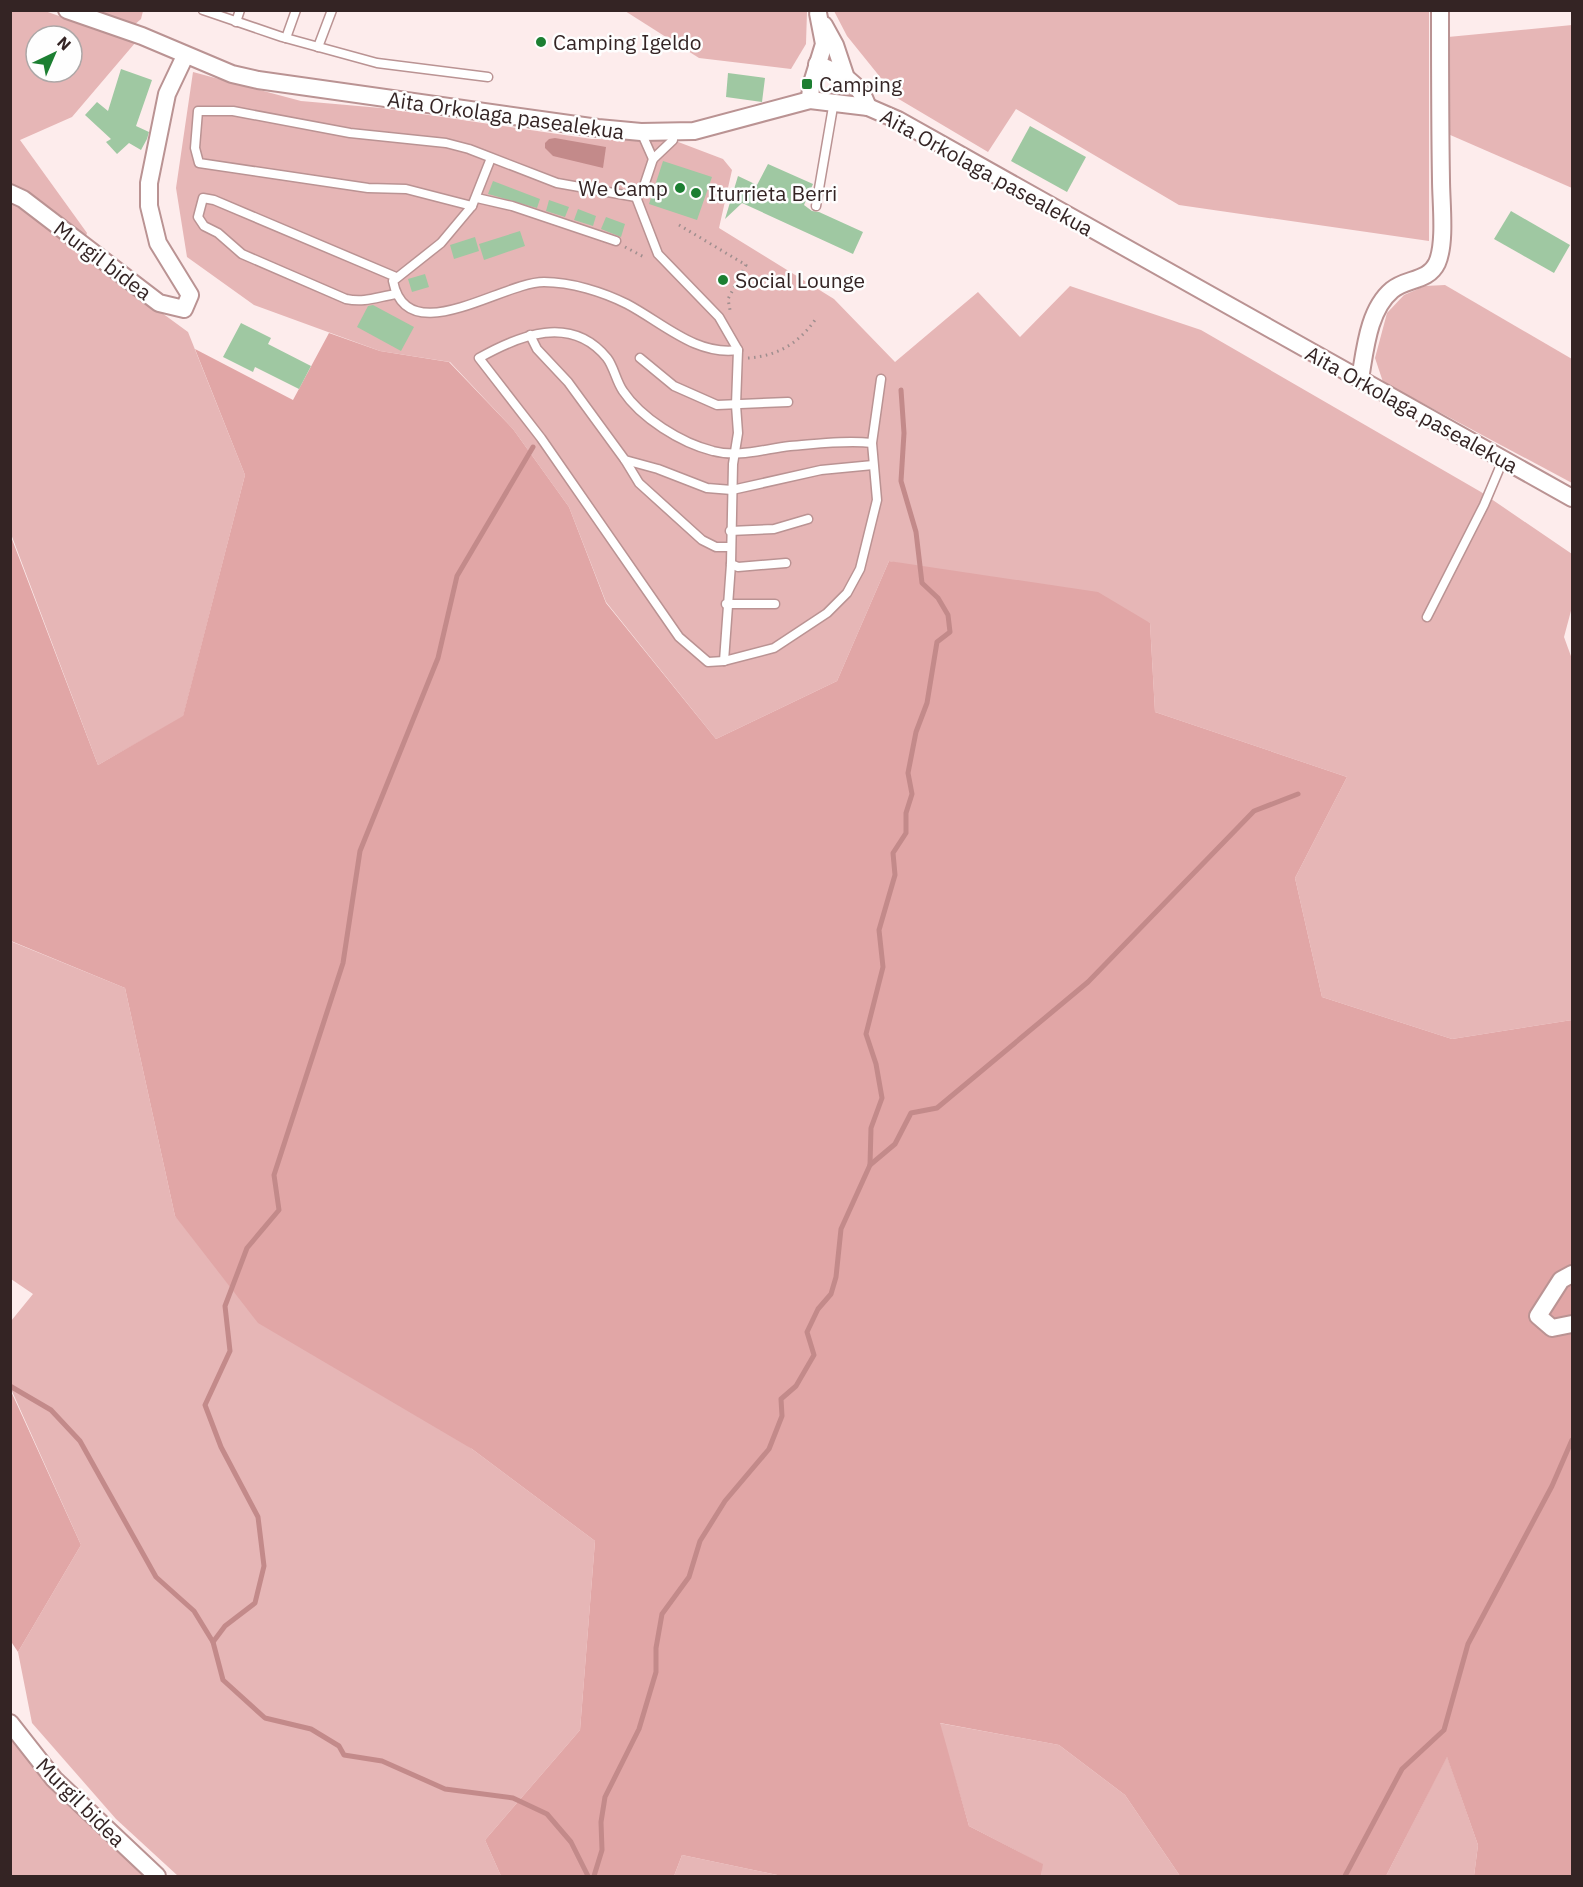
<svg xmlns="http://www.w3.org/2000/svg" width="1583" height="1887" font-family="'IBM Plex Sans',sans-serif">
  <style>
    .green { fill: #e6b6b6; fill-rule: evenodd }
    .forest { fill: #e1a6a6 }
    .water { fill: #c38a8a }
    .lines { fill: none; stroke-linecap: round; stroke-linejoin: round }
    .stream { stroke: #c38a8a; stroke-width: 5 }
    .building { fill: #9fc8a2 }
    .service-casing { stroke: #ba9393; stroke-width: 11 }
    .minor-casing { stroke: #ba9393; stroke-width: 20 }
    .path { stroke: #9f8e8e; stroke-width: 3; stroke-dasharray: 1.5 4.5; stroke-linecap: butt }
    .service { stroke: #fff; stroke-width: 8 }
    .minor { stroke: #fff; stroke-width: 16 }
    .poi-dot { fill: #1c7f32; stroke: #fefefe; stroke-width: 2 }
    .labels { text-anchor: middle; dominant-baseline: central; stroke-width: 5; stroke-linejoin: round; paint-order: stroke }
    .poi-label { font-size: 21px; fill: #342424; stroke: #fefefe; text-anchor: start }
    .street-label { font-size: 21px; fill: #342424; stroke: #fefefe }
  </style>
  <rect width="100%" height="100%" fill="#fdecec"/>
  <g class="green">
    <path d="M11 11H45L135 43 72 117 20 140 87 233 80 253 188 332 245 475 183 717 98 765 11 534ZM36 36H72V72H36Z"/>
    <path d="M87 11H143L141 19 133 26Z"/>
    <path d="M625 11H807L806 44 791 69 699 58Z"/>
    <path d="M834 11H1429V241L1179 205 1016 109 988 152 897 98 847 36Z"/>
    <path d="M1572 25V188L1448 134V37Z"/>
    <path d="M193 72 301 101 381 108 592 139 673 140 723 159 732 170 719 228 834 299 895 362 978 292 1020 337 1070 286 1201 330 1481 492 1572 554V607L1564 637 1572 659V1020L1452 1039 1322 997 1295 878 1347 777 1155 712 1150 623 889 561 837 681 716 739 606 602 569 507 513 429 450 362 380 351 254 305 187 257 176 188Z"/>
    <path d="M1445 285 1572 359V483L1383 382 1375 358 1387 313 1404 295 1425 286Z"/>
    <path d="M10 941 125 988 175 1216 472 1449 595 1541 580 1730 485 1840 501 1876H178L116 1819 32 1723 18 1652 81 1545 11 1389V1321L33 1294 11 1279Z"/>
    <path d="M939 1723 1059 1745 1125 1795 1180 1876H1041L1042 1864 969 1826Z"/>
    <path d="M10 1732 43 1776 144 1876H11Z"/>
    <path d="M1447 1756 1478 1845 1474 1876H1386Z"/>
    <path d="M682 1855 782 1876H674Z"/>
  </g>
  <g class="forest">
    <path d="M329 333 380 351 449 362 513 429 569 507 606 603 716 739 837 681 889 561 1098 592 1150 623 1155 712 1347 777 1295 878 1322 997 1452 1039 1572 1020V1876H1474L1478 1845 1447 1757 1386 1876H1180L1125 1795 1059 1745 940 1723 969 1826 1043 1864 1041 1876H782L682 1855 674 1876H501L485 1840 580 1730 595 1541 472 1449 258 1323 175 1216 125 988 11 941 10 534 98 765 183 716 245 475 195 349 293 400Z"/>
    <path d="M10 1389 81 1545 18 1652 10 1640Z"/>
  </g>
  <path class="water" d="M555 138 606 147 603 168 553 156 545 148V143L549 139Z"/>
  <g class="lines">
    <g class="stream">
      <path d="M870 1165 895 1144 911 1113 937 1108 1088 982 1254 811 1298 794"/>
      <path d="M10 1386 51 1410 80 1441 156 1577 194 1611 213 1642 223 1680 265 1718 311 1729 339 1746 344 1755 382 1761 445 1789 513 1798 547 1814 571 1842 588 1876"/>
      <path d="M213 1642 225 1626 255 1603 264 1566 258 1517 221 1447 205 1405 230 1351 225 1306 247 1248 279 1210 274 1175 343 963 360 851 438 658 457 576 533 447"/>
      <path d="M594 1876 602 1850 601 1822 605 1797 639 1729 656 1672V1648L662 1614 689 1577 700 1541 725 1501 769 1449 782 1416 781 1399 796 1386 814 1355 807 1332 818 1309 831 1294 836 1277 841 1229 870 1165 871 1128 882 1098 876 1064 866 1034 883 967 879 930 895 875 893 853 906 833V813L912 794 908 773 916 732 927 703 937 642 950 632 948 615 938 598 922 583 916 532 901 481 904 433 901 390"/>
      <path d="M1345 1876 1402 1769 1444 1730 1468 1644 1552 1486 1572 1440"/>
    </g>
  </g>
  <g class="building">
    <path d="M121 69 152 80 136 126 149 132 147 139 141 150 129 143 117 154 106 142 111 139 85 115 97 102 108 111Z"/>
    <path d="M728 73 765 78 762 102 726 97Z"/>
    <path d="M1030 126 1086 157 1067 192 1011 161Z"/>
    <path d="M663 161 712 177 697 220 649 204Z"/>
    <path d="M768 164 813 184 804 205 812 211 819 212 863 232 853 254 742 203 725 219 738 176 757 185Z"/>
    <path d="M493 181 540 199 537 208 488 194Z"/>
    <path d="M549 200 569 207 565 217 546 211Z"/>
    <path d="M578 209 596 216 593 226 574 220Z"/>
    <path d="M1511 211 1570 245 1554 273 1494 239Z"/>
    <path d="M606 217 625 224 621 237 601 229Z"/>
    <path d="M520 231 525 246 484 260 479 244Z"/>
    <path d="M475 237 479 251 454 259 450 245Z"/>
    <path d="M425 274 429 287 412 292 408 279Z"/>
    <path d="M373 305 414 327 401 351 357 327 368 306Z"/>
    <path d="M241 323 271 338 268 344 311 366 299 389 255 367 253 372 223 357Z"/>
  </g>
  <g class="lines">
    <defs>
      <g id="service">
        <path d="M203 10 282 37 377 63 488 77"/>
        <path d="M236 22 240 10"/>
        <path d="M286 38 296 10"/>
        <path d="M318 47 332 10"/>
        <path d="M641 132 653 159"/>
        <path d="M491 158 472 206 441 243 393 281C407 352 502 282 544 282 571 282 603 292 627 304 663 323 696 356 738 350"/>
        <path d="M636 197 658 254 719 317 738 350 736 405 738 433 733 464 731 564 724 661"/>
        <path d="M477 198 512 206 616 241"/>
        <path d="M472 206 406 189 368 188 199 163 195 148 198 111H233L350 133 446 143 469 149 557 183 636 197 644 186 653 159 673 140V132"/>
        <path d="M816 206 834 101"/>
        <path d="M396 294C377 297 365 303 346 299L242 254 218 233 204 226 198 217 203 198 214 200 396 277"/>
        <path d="M530 335 537 349 568 382 625 460 658 469 707 488 732 490 821 470 873 465"/>
        <path d="M640 358 674 386 717 405 788 402"/>
        <path d="M872 443 877 500 860 569 847 593 827 613 774 648 724 661 708 662 679 637 541 438 479 358C520 335 571 314 607 358 614 367 616 381 623 391 641 418 681 443 713 451 738 458 764 449 790 446 817 444 845 440 872 443L881 379"/>
        <path d="M625 460 639 483 702 540 716 547H730"/>
        <path d="M730 531 774 529 808 519"/>
        <path d="M731 564 738 567 786 563"/>
        <path d="M726 604H775"/>
        <path d="M1427 617 1484 505 1503 460"/>
      </g>
      <g id="minor">
        <path d="M67 10 142 36 232 74 258 80 598 128 641 132 694 131 810 100 868 107 898 120 1572 498"/>
        <path d="M824 25 835 45 845 75"/>
        <path d="M817 64C841 74 859 81 868 107"/>
        <path d="M810 100 811 86 824 44 818 13"/>
        <path d="M10 193 23 199 159 303 184 309 190 295 158 243 149 206V183L167 94 185 56"/>
        <path d="M1360 379C1365 351 1368 310 1392 290 1406 278 1428 282 1437 263 1446 243 1441 202 1441 180 1440 124 1440 67 1440 10"/>
        <path d="M1572 1274 1561 1280 1538 1316 1552 1328 1572 1324"/>
        <path d="M10 1723 54 1779 157 1876"/>
      </g>
    </defs>
    <use href="#service" class="service-casing"/>
    <use href="#minor" class="minor-casing"/>
    <g class="path">
      <path d="M679 225 746 265 728 299 730 310"/>
      <path d="M625 247 646 258"/>
      <path d="M748 358C777 356 798 344 815 320"/>
    </g>
    <use href="#service" class="service"/>
    <use href="#minor" class="minor"/>
  </g>
  <g class="poi-dot">
    <circle cx="541" cy="42" r="6"/>
    <rect x="801" y="78" width="12" height="12" rx="3"/>
    <circle cx="680" cy="188" r="6"/>
    <circle cx="696" cy="193" r="6"/>
    <circle cx="723" cy="280" r="6"/>
  </g>
  <g class="labels">
    <g class="poi-label">
      <text x="553" y="42">Camping Igeldo</text>
      <text x="819" y="84">Camping</text>
      <text x="668" y="188" text-anchor="end">We Camp</text>
      <text x="708" y="193">Iturrieta Berri</text>
      <text x="735" y="280">Social Lounge</text>
    </g>
    <g class="street-label">
      <text transform="translate(506 115) rotate(8)">Aita Orkolaga pasealekua</text>
      <text transform="translate(987 172) rotate(29)">Aita Orkolaga pasealekua</text>
      <text transform="translate(103 260) rotate(37)">Murgil bidea</text>
      <text transform="translate(1412 409) rotate(29)">Aita Orkolaga pasealekua</text>
      <text transform="translate(81 1802) rotate(45)">Murgil bidea</text>
    </g>
  </g>
  <rect width="1583" height="1887" fill="none" stroke="#342424" stroke-width="24"/>
  <g transform="translate(54 54) rotate(44)"><circle r="28" fill="#fefefe" stroke="#ada7a7" stroke-width="1.5"/>
  <path d="M0-4.5L10 22L0 15L-10 22Z" fill="#1c7f32"/>
  <text y="-9" font-size="16" font-weight="bold" text-anchor="middle" fill="#342424">N</text>
  </g>
</svg>
